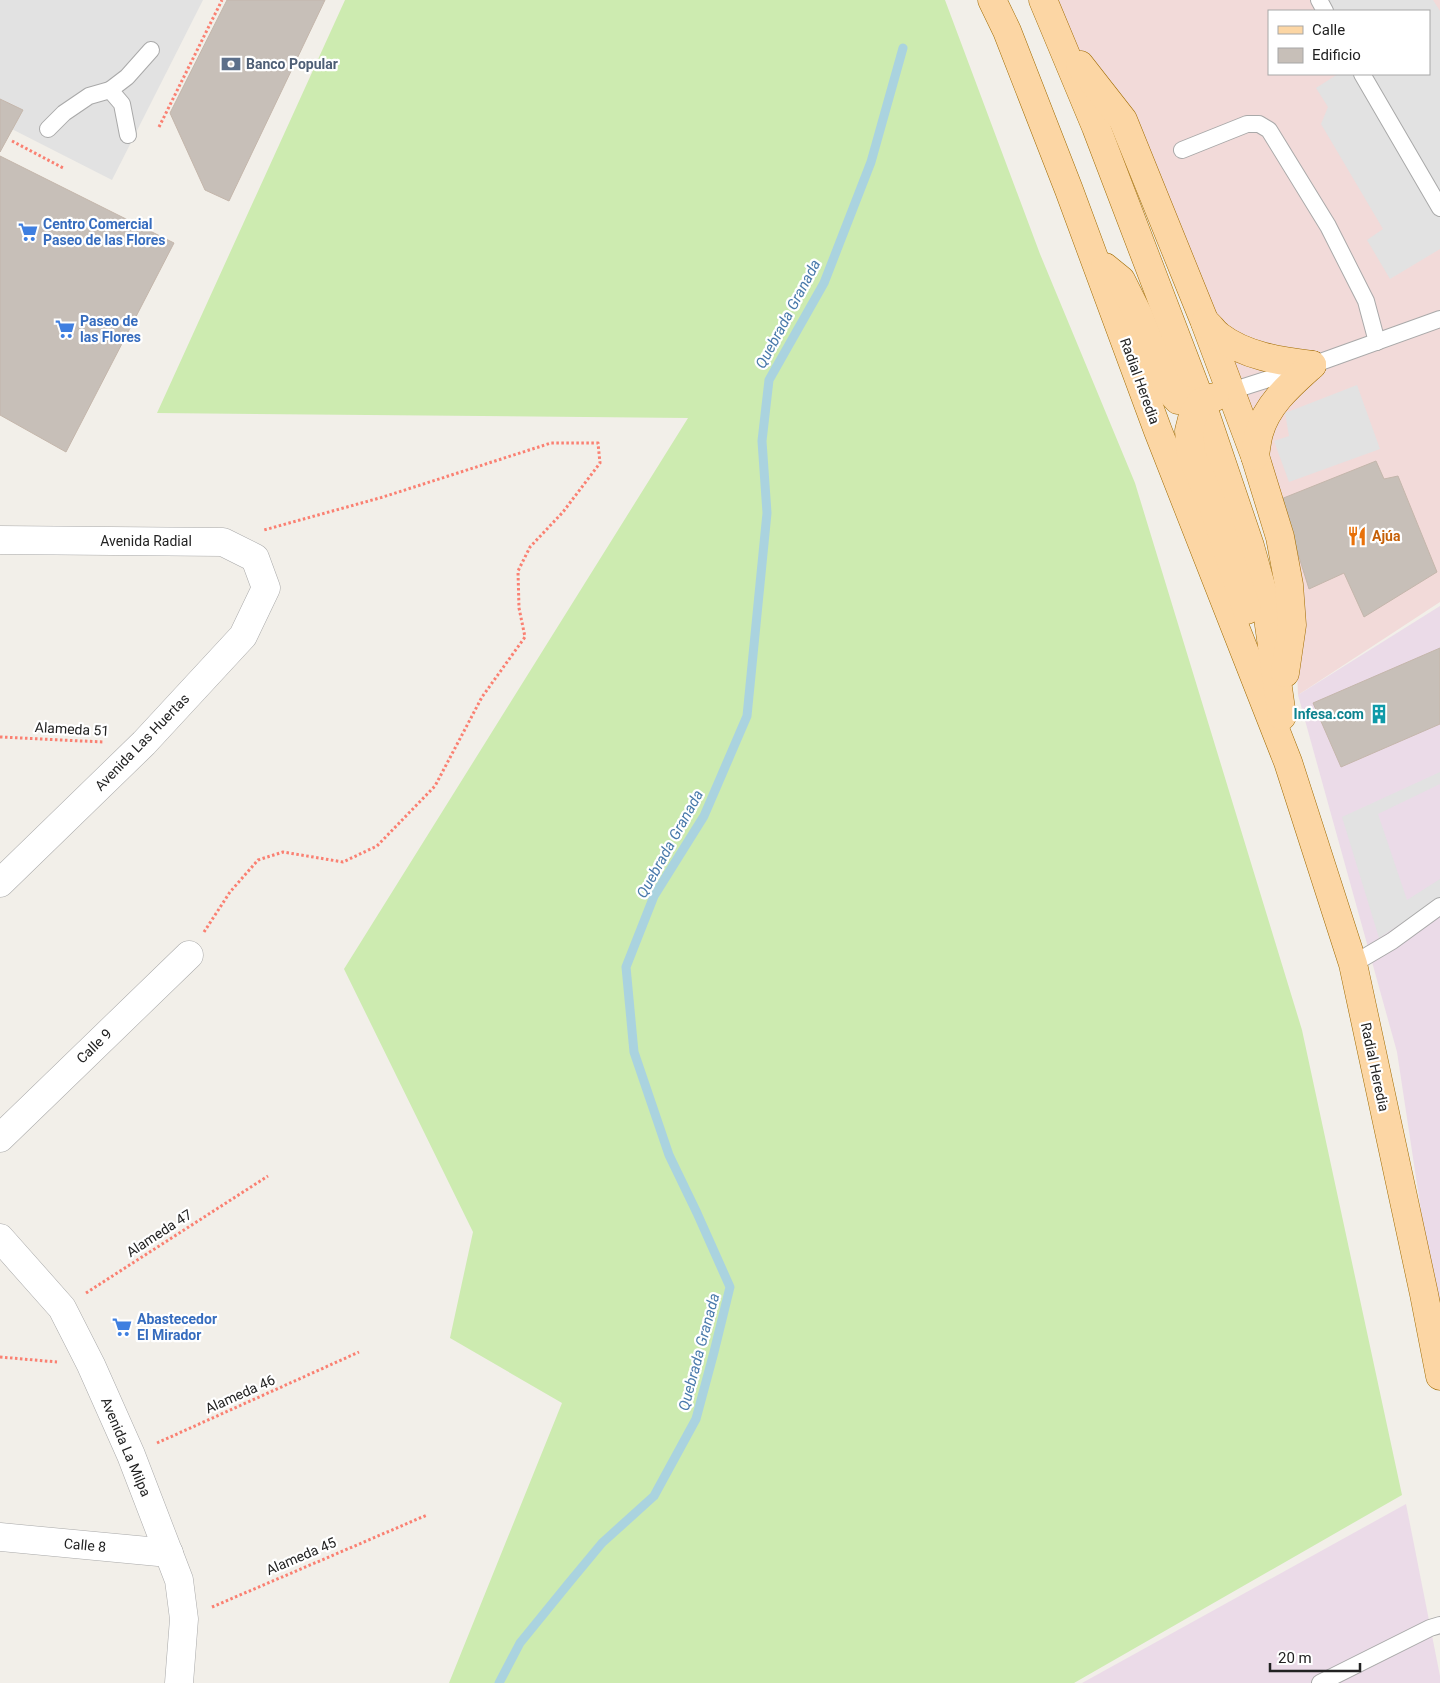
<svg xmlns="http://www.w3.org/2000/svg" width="1440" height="1683" font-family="Roboto,sans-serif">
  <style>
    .commercial { fill: #f2dad9; fill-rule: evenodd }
    .industrial { fill: #ebdbe8 }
    .grass { fill: #cdebb0 }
    .parking { fill: #e2e2e2 }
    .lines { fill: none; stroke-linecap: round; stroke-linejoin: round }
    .stream { stroke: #aad3df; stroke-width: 9 }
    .building { fill: #c7bfb8; stroke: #c4b6ab }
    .lane-casing { stroke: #a9a9a9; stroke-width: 18 }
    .street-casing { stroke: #a9a9a9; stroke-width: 29 }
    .primary-casing { stroke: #a06b00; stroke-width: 29 }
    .path { stroke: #fa8072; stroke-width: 3; stroke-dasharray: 2.5 2.5; stroke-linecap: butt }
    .lane { stroke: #fff; stroke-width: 16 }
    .street { stroke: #fff; stroke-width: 28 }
    .primary { stroke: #fcd6a4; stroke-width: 28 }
    .labels { text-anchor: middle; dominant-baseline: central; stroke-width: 4.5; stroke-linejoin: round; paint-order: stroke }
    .service-label { font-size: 14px; font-weight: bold; fill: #4e5e75; stroke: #fff; text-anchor: start }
    .shop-label { font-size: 14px; font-weight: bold; fill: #366cbe; stroke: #fff; text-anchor: start }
    .street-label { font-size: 14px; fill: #222; stroke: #fff }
    .food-label { font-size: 14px; font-weight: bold; fill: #c56008; stroke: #fff; text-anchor: start }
    .culture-label { font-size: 14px; font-weight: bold; fill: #0d838f; stroke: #fff; text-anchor: end }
    .water-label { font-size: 15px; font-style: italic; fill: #4a7aab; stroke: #fff }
  </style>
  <rect width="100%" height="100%" fill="#f2efe9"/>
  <path class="commercial" d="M1058 0H1440V602L1298 695 1295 616 1126 116 1076 50ZM1269 11H1429V74H1269Z"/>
  <g class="industrial">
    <path d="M1440 606V1336L1397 1052 1298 695Z"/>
    <path d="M1406 1504 1440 1676V1683H1082Z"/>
  </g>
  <path class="grass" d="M345 0H945L1040 254 1135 483 1302 1030 1402 1495 1074 1683H449L562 1403 450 1338 473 1232 344 969 688 418 157 413Z"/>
  <g class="parking">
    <path d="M0 0H203L112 180 0 123Z"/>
    <path d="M1311 0H1433L1440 11V249L1390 279 1367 240 1383 229 1321 124 1328 107 1316 88 1338 74H1429V11H1317Z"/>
    <path d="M1357 385 1380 449 1289 482 1274 441 1289 436 1285 413Z"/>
    <path d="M1440 772V784L1378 814 1407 900 1440 879V898L1379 938 1342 817Z"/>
  </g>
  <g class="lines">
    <path class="stream" d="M499 1683 520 1643 568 1584 602 1543 654 1496 696 1419 714 1352 730 1287 697 1213 669 1155 634 1052 626 967 654 896 704 816 747 716 767 513 762 441 769 380 824 283 871 162 903 48"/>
  </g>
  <g class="building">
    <path d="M227 0H325L229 201 205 190 170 113Z"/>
    <path d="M0 99 23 110 0 152Z"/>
    <path d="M0 156 174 243 66 452 0 415Z"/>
    <path d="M1376 461 1384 479 1398 476 1437 572 1364 617 1344 573 1309 589 1281 499Z"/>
    <path d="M1440 648V724L1341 767 1313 703Z"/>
  </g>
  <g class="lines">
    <defs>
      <g id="lane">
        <path d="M1319 0 1325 11"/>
        <path d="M1362 74 1440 208"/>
        <path d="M110 90 127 77 151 50"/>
        <path d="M48 129 64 113 89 96 110 90 122 104 128 135"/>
        <path d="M1182 150 1247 124H1259L1269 130 1328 226 1366 301 1377 342"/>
        <path d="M1231 391 1312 365 1440 319"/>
        <path d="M1353 964 1392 941 1440 906"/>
        <path d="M1320 1683 1430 1628 1440 1625"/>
      </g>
      <g id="street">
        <path d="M0 540 223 542 255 558 266 588 243 636 144 743 0 883"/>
        <path d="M0 1138 189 955"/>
        <path d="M0 1238 62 1308 91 1365 131 1455 179 1580 184 1619 179 1683"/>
        <path d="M0 1537 169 1553"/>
      </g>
      <g id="primary">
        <path d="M992 0 1007 31 1069 190 1158 431 1288 762 1353 964 1424 1294 1440 1376"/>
        <path d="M1043 0 1096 127 1204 410 1250 546 1266 604 1282 716"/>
        <path d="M1080 65 1123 120 1204 320 1255 456 1280 537 1289 585 1292 625 1285 673"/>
        <path d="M1105 267 1121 280 1138 314 1168 389 1178 400 1201 402 1215 397"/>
        <path d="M1205 322C1210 326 1214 332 1219 336 1245 356 1280 361 1312 365"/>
        <path d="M1201 402 1193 415 1189 431 1191 454 1213 506 1247 610"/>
        <path d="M1255 456C1256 449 1257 440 1259 433 1267 404 1291 384 1312 365"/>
      </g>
    </defs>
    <use href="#lane" class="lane-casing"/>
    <use href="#street" class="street-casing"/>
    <use href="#primary" class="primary-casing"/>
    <g class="path">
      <path d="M159 127 222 0"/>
      <path d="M12 141 65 169"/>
      <path d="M0 737 103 742"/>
      <path d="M204 932 230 892 258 860 283 852 343 862 377 846 435 786 482 697 525 637 519 608 518 571 530 547 563 512 600 463 598 443H551L383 497 264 530"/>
      <path d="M86 1293 268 1176"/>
      <path d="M0 1357 57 1362"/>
      <path d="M157 1443 359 1352"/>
      <path d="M212 1607 427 1515"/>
    </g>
    <use href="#lane" class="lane"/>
    <use href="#street" class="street"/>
    <use href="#primary" class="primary"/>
  </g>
  <defs>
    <symbol id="bank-bare" viewBox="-9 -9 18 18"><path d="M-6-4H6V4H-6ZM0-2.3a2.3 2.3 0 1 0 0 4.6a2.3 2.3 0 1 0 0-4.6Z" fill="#5c6f8a" stroke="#fff" stroke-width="2.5" paint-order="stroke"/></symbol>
    <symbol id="supermarket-bare" viewBox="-9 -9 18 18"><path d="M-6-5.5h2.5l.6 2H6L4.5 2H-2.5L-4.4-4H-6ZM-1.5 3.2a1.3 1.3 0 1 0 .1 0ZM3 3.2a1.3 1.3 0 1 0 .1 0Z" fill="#3f7fe0" stroke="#fff" stroke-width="2.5" paint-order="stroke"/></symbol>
    <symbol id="restaurant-bare" viewBox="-9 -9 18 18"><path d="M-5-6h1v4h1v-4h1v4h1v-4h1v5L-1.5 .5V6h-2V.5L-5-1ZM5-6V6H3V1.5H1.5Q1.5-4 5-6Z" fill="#e8710a" stroke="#fff" stroke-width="2.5" paint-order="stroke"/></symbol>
    <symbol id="building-bare" viewBox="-9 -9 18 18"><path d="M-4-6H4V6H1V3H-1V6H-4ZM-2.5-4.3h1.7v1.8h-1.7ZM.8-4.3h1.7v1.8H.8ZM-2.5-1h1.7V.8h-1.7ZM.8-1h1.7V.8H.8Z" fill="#0f9aa8" stroke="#fff" stroke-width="2.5" paint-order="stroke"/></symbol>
  </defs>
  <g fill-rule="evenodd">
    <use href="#bank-bare" x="217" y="50" width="28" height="28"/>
    <use href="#supermarket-bare" x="14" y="218" width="28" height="28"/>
    <use href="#supermarket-bare" x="51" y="315" width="28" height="28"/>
    <use href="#restaurant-bare" x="1343" y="522" width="28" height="28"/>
    <use href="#building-bare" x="1365" y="700" width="28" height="28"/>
    <use href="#supermarket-bare" x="108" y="1313" width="28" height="28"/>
  </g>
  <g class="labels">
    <g class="service-label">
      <text x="246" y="64">Banco Popular</text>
    </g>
    <g class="shop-label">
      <text x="43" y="224">Centro Comercial<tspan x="43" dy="16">Paseo de las Flores</tspan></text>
      <text x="80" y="321">Paseo de<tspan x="80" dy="16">las Flores</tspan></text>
      <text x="137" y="1319">Abastecedor<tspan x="137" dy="16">El Mirador</tspan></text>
    </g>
    <g class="street-label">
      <text transform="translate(1140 381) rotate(70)">Radial Heredia</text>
      <text x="146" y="541">Avenida Radial</text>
      <text transform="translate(72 729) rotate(3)">Alameda 51</text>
      <text transform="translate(142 742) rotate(-46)">Avenida Las Huertas</text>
      <text transform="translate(94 1046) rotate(-44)">Calle 9</text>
      <text transform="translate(1375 1067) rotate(78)">Radial Heredia</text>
      <text transform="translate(159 1233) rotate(-33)">Alameda 47</text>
      <text transform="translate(240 1394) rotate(-24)">Alameda 46</text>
      <text transform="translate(126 1447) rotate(67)">Avenida La Milpa</text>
      <text transform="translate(85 1545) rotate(5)">Calle 8</text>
      <text transform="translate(301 1556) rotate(-23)">Alameda 45</text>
    </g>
    <g class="food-label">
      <text x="1372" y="536">Ajúa</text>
    </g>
    <g class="culture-label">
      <text x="1364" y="714">Infesa.com</text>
    </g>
    <g class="water-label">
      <text transform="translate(788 314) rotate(-62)">Quebrada Granada</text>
      <text transform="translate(670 844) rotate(-61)">Quebrada Granada</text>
      <text transform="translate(699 1352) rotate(-75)">Quebrada Granada</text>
    </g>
  </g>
  <rect x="1268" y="10" width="162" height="65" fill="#ffffff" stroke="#a7a7a7"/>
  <rect x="1278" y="26" width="25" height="8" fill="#fcd6a4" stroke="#a7a7a7"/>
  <text x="1312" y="35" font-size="15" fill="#222222">Calle</text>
  <rect x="1278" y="48" width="25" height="15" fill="#c7bfb8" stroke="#a7a7a7"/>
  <text x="1312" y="60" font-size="15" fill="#222222">Edificio</text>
  <path d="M1270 1663v8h90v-8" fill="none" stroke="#222222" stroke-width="2.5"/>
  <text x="1278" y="1663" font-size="15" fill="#222222" stroke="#ffffff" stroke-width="4" paint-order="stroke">20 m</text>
</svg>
